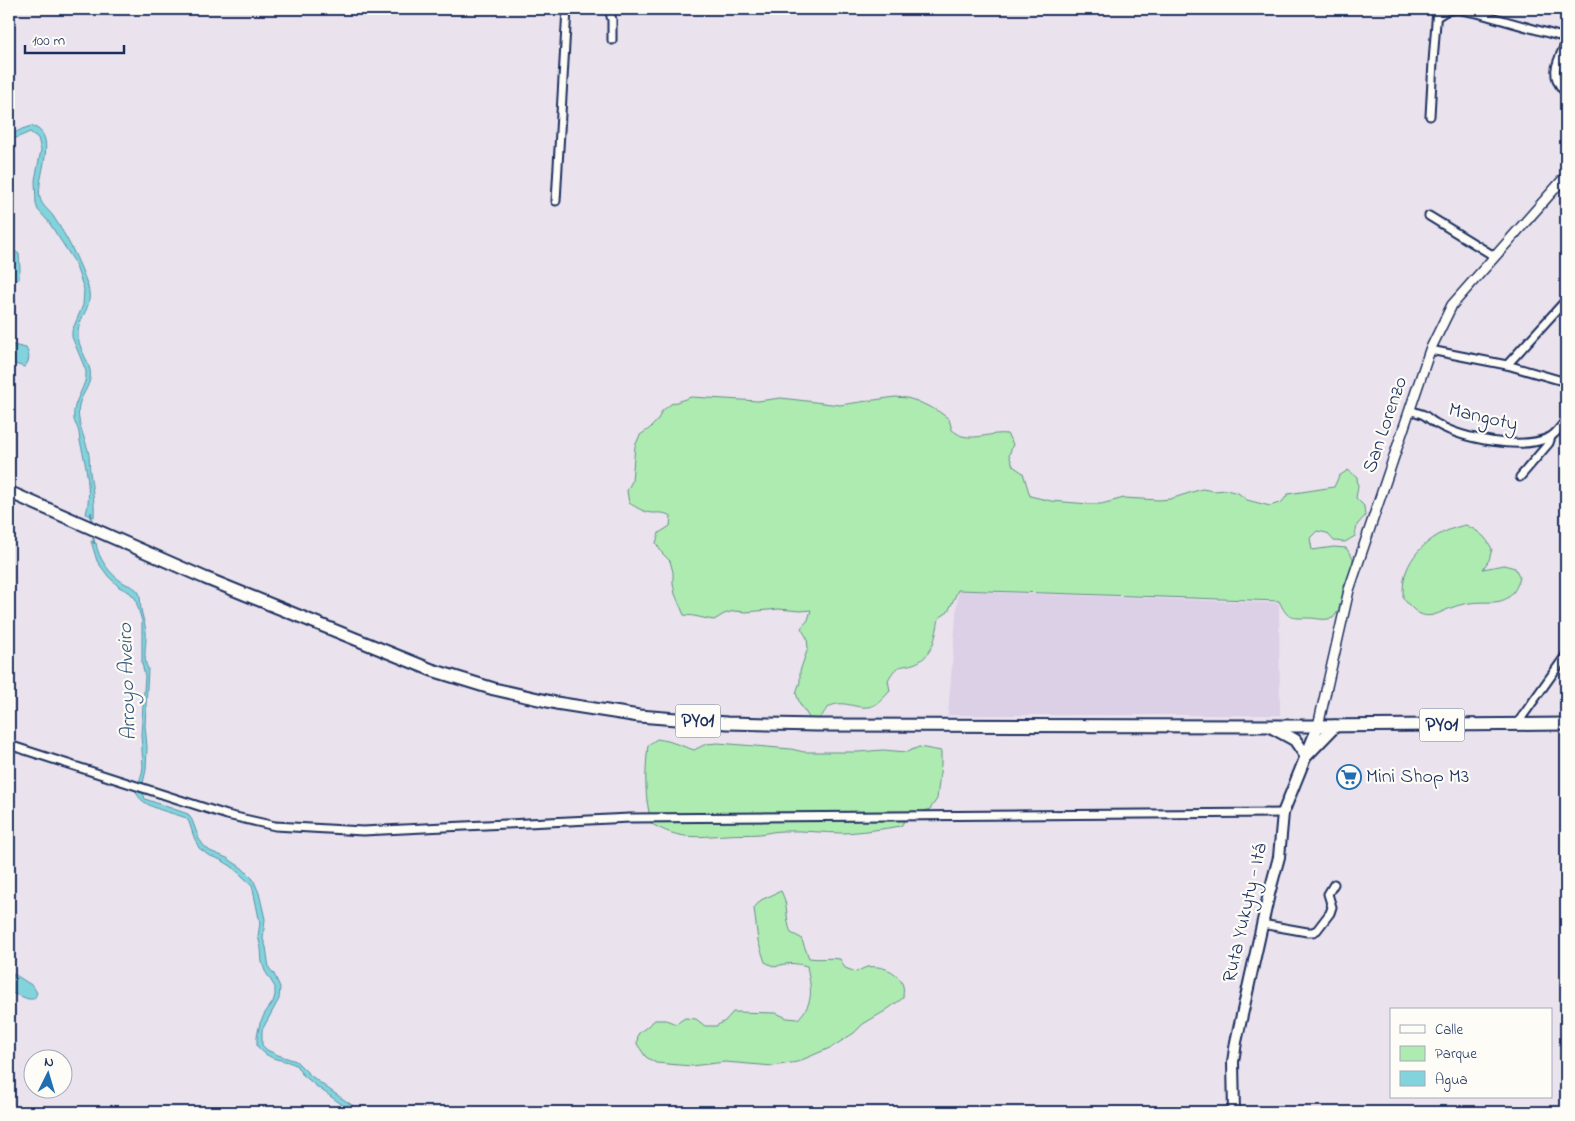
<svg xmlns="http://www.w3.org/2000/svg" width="1575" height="1121" font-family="'Indie Flower',sans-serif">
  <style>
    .built { fill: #dcd0e6 }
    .green { fill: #aeebb1; stroke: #648d88 }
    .water { fill: #82d3db; stroke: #5991a9 }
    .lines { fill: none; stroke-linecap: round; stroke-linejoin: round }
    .stream { stroke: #5991a9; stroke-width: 2 }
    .minor-casing { stroke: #1b2f5e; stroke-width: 11 }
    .tertiary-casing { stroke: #1b2f5e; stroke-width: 12 }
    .secondary-casing { stroke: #1b2f5e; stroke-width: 14 }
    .trunk-casing { stroke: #1b2f5e; stroke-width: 15 }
    .minor { stroke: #fdfcf7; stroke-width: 7 }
    .tertiary { stroke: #fdfcf7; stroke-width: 9 }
    .secondary { stroke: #fdfcf7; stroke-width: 10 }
    .trunk { stroke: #fdfcf7; stroke-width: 11 }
    .labels { text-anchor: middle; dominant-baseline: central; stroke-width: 4.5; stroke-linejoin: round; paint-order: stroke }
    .shield { fill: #fdfcf7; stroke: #5f6c8c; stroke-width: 1 }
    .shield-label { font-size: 19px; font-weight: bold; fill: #1b2f5e }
    .street-label { font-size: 20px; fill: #1b2f5e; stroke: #fdfcf7 }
    .poi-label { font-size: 20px; fill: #1b2f5e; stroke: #fdfcf7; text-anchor: start }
    .water-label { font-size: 21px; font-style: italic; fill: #35587d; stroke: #fdfcf7 }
  </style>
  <rect width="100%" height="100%" fill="#eae2ed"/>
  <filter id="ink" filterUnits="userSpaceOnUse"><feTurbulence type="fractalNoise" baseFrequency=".02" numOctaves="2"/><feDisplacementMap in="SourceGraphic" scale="10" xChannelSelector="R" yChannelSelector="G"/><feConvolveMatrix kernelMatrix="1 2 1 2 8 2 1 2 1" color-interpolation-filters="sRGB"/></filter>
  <g filter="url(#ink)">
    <path class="built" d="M958 591 1279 603 1280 715H948Z"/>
    <g class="green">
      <path d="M691 397 758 401 781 398 840 405 895 397 907 398 917 401 938 411 949 419 952 430C955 432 959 435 962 436 977 440 992 432 1007 434L1013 444 1009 455 1013 466 1023 473 1030 496 1051 501 1089 504H1101L1124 498 1159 500 1170 499 1202 489 1214 491 1226 490 1238 493 1247 500 1270 506 1282 502 1288 494 1334 487 1339 476 1348 470 1357 477 1358 487 1356 498 1364 506 1365 516 1357 525 1355 536 1345 542 1334 541 1327 533 1317 531 1310 538 1312 550 1334 547 1346 548 1353 558V569L1343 588 1342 606 1333 618C1321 621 1319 618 1308 618 1289 618 1288 619 1279 601L958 590 948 612 939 618C936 635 933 658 913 664 898 668 897 664 888 680L890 691C885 696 879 704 872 706 858 711 843 698 829 707 821 713 825 718 812 722L800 704 796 693 800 682V671L808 648 807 638 801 628 808 620 811 610 800 611 779 609 746 612 734 611 724 614 714 620C704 619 695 615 684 615L675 594 673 583V572L670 561 662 553 656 543 659 533 670 526 671 516C663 512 660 513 652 513 643 512 636 507 629 503L627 491 632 481 635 446 640 435 649 429 657 421 662 411 671 404Z"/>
      <path d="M1466 525C1479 532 1485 535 1492 549L1489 560 1483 569 1504 565 1515 568 1520 578C1509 612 1491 598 1464 604 1435 610 1428 630 1403 598 1403 590 1403 582 1405 575 1413 548 1439 530 1466 525Z"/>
      <path d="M657 739 668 741 694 750 706 744 718 743 791 749 804 752H858L883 750 907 752 919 747 941 751V764L937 799 930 809 907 817 901 826C882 829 863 832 844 833 823 833 803 830 783 831 775 831 768 833 760 834 749 835 737 834 726 835 695 837 680 840 652 824 644 798 645 772 648 745Z"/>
      <path d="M781 891C789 906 785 918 791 933L801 938 809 958C820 960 829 957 840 959L845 968 856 972C860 970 864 968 867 967 881 965 899 971 903 986 904 989 903 994 903 998L885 1011 863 1024 854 1033 832 1047 797 1062 773 1066 725 1062 691 1066 656 1063 646 1057 637 1044 638 1034 655 1020H666L676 1024 685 1018 696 1019 705 1026H716L725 1021 733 1012 776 1013 787 1018 798 1019C815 1002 811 989 807 966 795 963 787 962 775 967L765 962 758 941 754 908 761 900Z"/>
    </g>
    <g class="water">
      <path d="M31 126C61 133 35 179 40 198 42 206 48 209 53 216 67 237 80 262 88 287 94 308 78 316 78 334 78 347 87 358 90 370 93 383 82 393 79 405 76 420 84 436 88 450 90 457 89 465 90 472 92 487 95 502 94 517L86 514C92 495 86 464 81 445 79 440 80 434 78 429 77 426 74 422 74 419 71 401 88 387 86 371L77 349 72 337V331L83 305 84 289 74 261 48 221 38 210 36 204 35 180 41 150 38 138 30 132 9 141V136L22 129Z"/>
      <path d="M9 247 19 254 20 269 19 279 13 281 9 280Z"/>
      <path d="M9 294 14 295 15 300 13 313 9 314Z"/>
      <path d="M13 345 26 348C30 355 30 362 24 367L9 362 10 346Z"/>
      <path d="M91 541 96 543C98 558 110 575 124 583 129 586 136 587 139 593 141 598 140 604 141 609 142 616 145 623 146 631 147 644 142 657 148 669L145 725 147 747 146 770 143 783 139 782 142 773 143 766 141 734 145 676 142 663V621L135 598 129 592 119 587 108 576 97 561Z"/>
      <path d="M136 791 143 793 145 799 188 814 192 820 199 839 204 846 210 851 227 858 242 868 253 879 259 893 265 919 263 939 266 947 269 968 274 974 280 987 279 999 262 1030V1045L267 1050 278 1055 296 1061 310 1075 327 1088 362 1112 351 1111 316 1086 301 1073 296 1065C279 1057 272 1063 257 1046V1036L260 1023 265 1013 273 1002 275 995V987L265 971 262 962 261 948 258 936 260 923 252 885 231 866 221 860 208 855 199 848 194 837 189 822 186 818C172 812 140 808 136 791Z"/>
      <path d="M9 971 33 986 37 993 34 999H28L9 992Z"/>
    </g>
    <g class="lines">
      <g class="stream">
        <path d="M91 513 92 524"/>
        <path d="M93 533 94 543"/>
      </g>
      <defs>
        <g id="minor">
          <path d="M609 9 612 20V40"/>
          <path d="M1438 16 1446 11 1456 9 1477 13 1566 38"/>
          <path d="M1566 43C1557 62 1548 76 1566 93"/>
          <path d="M1430 116 1433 62 1437 9"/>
          <path d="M556 201 567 9"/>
          <path d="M1429 216 1494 256"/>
          <path d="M1430 350 1507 365 1566 382"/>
          <path d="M1507 365 1566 300"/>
          <path d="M1410 410C1414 412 1420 413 1424 415 1429 418 1432 422 1437 424 1463 439 1523 451 1550 437 1556 434 1562 425 1566 420"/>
          <path d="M1520 477 1549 443 1551 437"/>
          <path d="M1517 724 1566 655"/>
          <path d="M9 745 227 815 275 826 363 831 630 818 1283 813"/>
          <path d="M1262 924 1307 932H1313L1317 930 1330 913 1332 907 1328 894 1334 884"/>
        </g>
        <path id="tertiary" d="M1318 726 1349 590 1430 350 1452 305 1566 176"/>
        <path id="secondary" d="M1234 1112 1233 1062 1236 1042 1269 894 1279 857 1283 813 1318 726"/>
        <g id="trunk">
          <path d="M9 492 205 578 432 670 494 689 556 703 639 716 727 723 817 725 1312 726 1566 724"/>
          <path d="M1273 728 1295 740 1306 756 1335 726"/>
        </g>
      </defs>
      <use href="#minor" class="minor-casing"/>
      <use href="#tertiary" class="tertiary-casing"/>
      <use href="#secondary" class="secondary-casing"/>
      <use href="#trunk" class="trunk-casing"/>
      <use href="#minor" class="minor"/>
      <use href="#tertiary" class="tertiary"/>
      <use href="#secondary" class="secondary"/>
      <use href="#trunk" class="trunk"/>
    </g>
  </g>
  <defs>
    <symbol id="supermarket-ring" viewBox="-11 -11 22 22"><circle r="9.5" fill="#fdfcf7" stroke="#1f6fb2" stroke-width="1.5"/><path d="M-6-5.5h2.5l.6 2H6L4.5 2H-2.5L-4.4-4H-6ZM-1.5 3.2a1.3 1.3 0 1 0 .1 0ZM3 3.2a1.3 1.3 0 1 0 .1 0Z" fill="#1f6fb2"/></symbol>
  </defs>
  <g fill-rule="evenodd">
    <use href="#supermarket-ring" x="1335" y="763" width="28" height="28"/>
  </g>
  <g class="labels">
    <g class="shield">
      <rect x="675.5" y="704.5" width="45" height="33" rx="4"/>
      <rect x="1419.5" y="708.5" width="45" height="33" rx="4"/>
    </g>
    <g class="shield-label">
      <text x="698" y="721">PY01</text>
      <text x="1442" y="725">PY01</text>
    </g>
    <g class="street-label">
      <text transform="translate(1483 418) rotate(13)">Mangoty</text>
      <text transform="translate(1386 425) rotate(-71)">San Lorenzo</text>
      <text transform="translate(1246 913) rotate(-77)">Ruta Yukyty - Itá</text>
    </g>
    <g class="poi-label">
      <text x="1366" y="777">Mini Shop M3</text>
    </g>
    <g class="water-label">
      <text transform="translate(128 682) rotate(-92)">Arroyo Aveiro</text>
    </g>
  </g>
  <rect width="1575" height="1121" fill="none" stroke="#fdfcf7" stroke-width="30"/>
  <rect x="15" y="15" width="1545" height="1091" fill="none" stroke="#1b2f5e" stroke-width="2" filter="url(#ink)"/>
  <rect x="1390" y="1008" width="162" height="90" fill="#fdfcf7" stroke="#a3aaba"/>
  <rect x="1400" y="1025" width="25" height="8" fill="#fdfcf7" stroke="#a3aaba"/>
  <text x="1435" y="1034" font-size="15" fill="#1b2f5e">Calle</text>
  <rect x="1400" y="1046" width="25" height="15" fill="#aeebb1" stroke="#a3aaba"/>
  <text x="1435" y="1058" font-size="15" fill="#1b2f5e">Parque</text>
  <rect x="1400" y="1071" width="25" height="15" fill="#82d3db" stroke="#a3aaba"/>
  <text x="1435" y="1084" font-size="15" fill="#1b2f5e">Agua</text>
  <g transform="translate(48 1074) rotate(5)"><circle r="24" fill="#fdfcf7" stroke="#a3aaba"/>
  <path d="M0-4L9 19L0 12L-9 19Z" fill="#1f6fb2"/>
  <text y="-8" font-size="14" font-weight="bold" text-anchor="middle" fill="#1b2f5e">N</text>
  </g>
  <path d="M25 45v8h99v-8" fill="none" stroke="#1b2f5e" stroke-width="2.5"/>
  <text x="32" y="45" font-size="15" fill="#1b2f5e" stroke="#fdfcf7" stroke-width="4" paint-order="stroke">100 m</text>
</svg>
